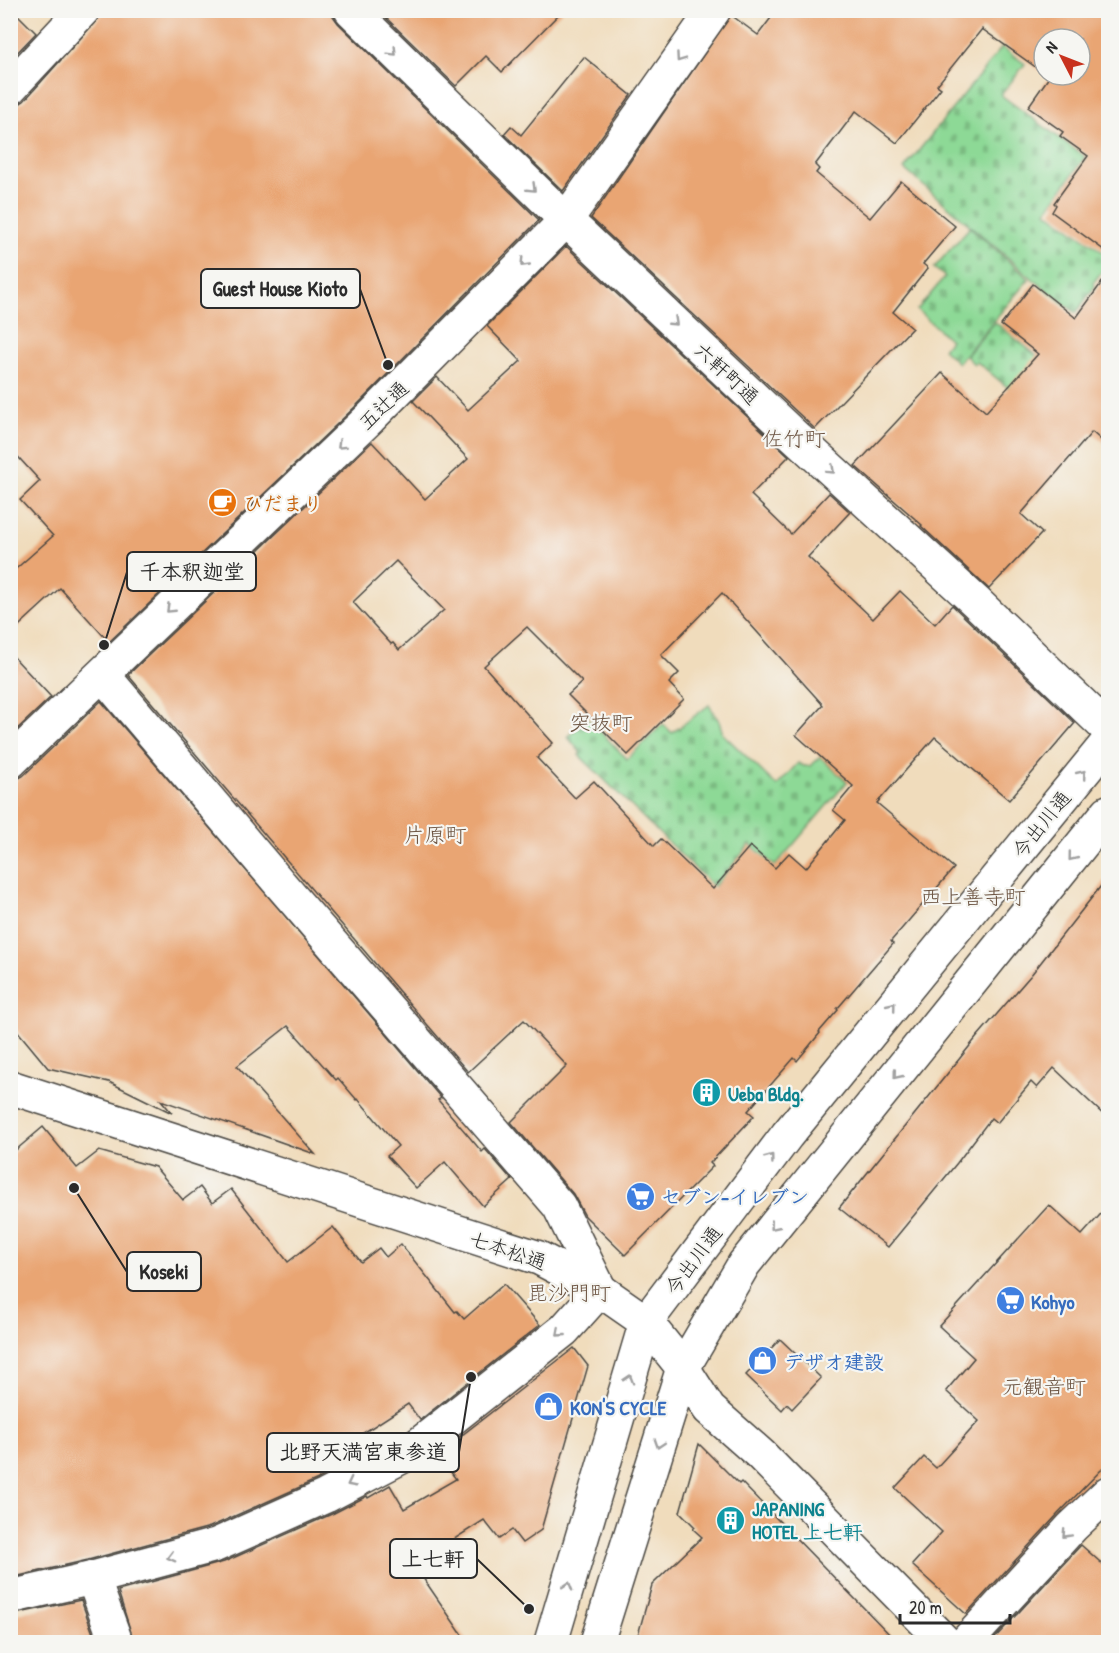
<svg xmlns="http://www.w3.org/2000/svg" width="1119" height="1653" font-family="'Patrick Hand','Klee One',sans-serif">
  <style>
    .cemetery { fill: url(#cemetery-stones); stroke: #5c8260; stroke-width: 1.5 }
    .building { fill: #e9a573; fill-rule: evenodd }
    .lines { fill: none; stroke-linecap: round; stroke-linejoin: round }
    .minor-casing { stroke: #494641; stroke-width: 36 }
    .tertiary-casing { stroke: #494641; stroke-width: 36 }
    .secondary-casing { stroke: #494641; stroke-width: 36 }
    .minor { stroke: #fff; stroke-width: 33 }
    .tertiary { stroke: #fff; stroke-width: 33 }
    .secondary { stroke: #fff; stroke-width: 33 }
    .oneway { stroke: #a0a0a0 }
    .labels { text-anchor: middle; dominant-baseline: central; stroke-width: 4.5; stroke-linejoin: round; paint-order: stroke }
    .street-label { font-size: 20px; fill: #2b2b2b; stroke: #f6f6f2 }
    .food-label { font-size: 20px; font-weight: bold; fill: #c56008; stroke: #f6f6f2; text-anchor: start }
    .culture-label { font-size: 20px; font-weight: bold; fill: #0d838f; stroke: #f6f6f2; text-anchor: start }
    .shop-label { font-size: 20px; font-weight: bold; fill: #366cbe; stroke: #f6f6f2; text-anchor: start }
    .neighbourhood-label { font-size: 21px; fill: #6e5644; stroke: #f6f6f2 }
    .leader { fill: none; stroke: #2b2b2b; stroke-width: 2 }
    .callout-dot { fill: #2b2b2b; stroke: #f6f6f2; stroke-width: 2 }
    .callout { fill: #f6f6f2; stroke: #2b2b2b; stroke-width: 2 }
    .callout-label { font-size: 21px; text-anchor: middle; font-weight: bold; fill: #2b2b2b }
  </style>
  <defs>
    <pattern id="cemetery-stones" width="16" height="16" patternUnits="userSpaceOnUse" patternTransform="scale(1.5)"><rect width="16" height="16" fill="#8dd996"/><path d="M2 7V4a2 2 0 0 1 4 0v3zM10 15v-3a2 2 0 0 1 4 0v3z" fill="#7aba81"/></pattern>
  </defs>
  <rect width="100%" height="100%" fill="#f6f6f2"/>
  <filter id="ink" filterUnits="userSpaceOnUse"><feTurbulence type="fractalNoise" baseFrequency=".0167" numOctaves="2"/><feDisplacementMap in="SourceGraphic" scale="12" xChannelSelector="R" yChannelSelector="G"/><feConvolveMatrix kernelMatrix="1 2 1 2 8 2 1 2 1" color-interpolation-filters="sRGB"/></filter>
  <filter id="wash" filterUnits="userSpaceOnUse"><feTurbulence type="fractalNoise" baseFrequency=".008" numOctaves="4" result="noise"/><feDisplacementMap in="SourceGraphic" scale="24" xChannelSelector="R" yChannelSelector="G"/><feGaussianBlur stdDeviation="1.35" result="paint"/><feColorMatrix in="noise" values="0 0 0 0 0 0 0 0 0 0 0 0 0 0 0 0 0 1.4 0 .05"/><feComposite in="paint" operator="in"/></filter>
  <g filter="url(#wash)">
    <rect width="100%" height="100%" fill="#f0dcbc"/>
    <g class="cemetery">
      <path d="M1002 47 1025 64 1001 95 1085 157 1046 211 1108 256V263L1094 282 1095 286 1076 313 1034 280 904 169Z"/>
      <path d="M970 227 1029 279 958 363 943 349 950 340 917 310 945 277 934 268Z"/>
      <path d="M995 322 1107 413 1023 400 977 362 974 364 966 356Z"/>
      <path d="M709 705 719 721 723 734 777 786 798 763C809 770 812 765 820 757L847 782 775 866 750 844 714 887 579 755 581 753 568 737 587 718 627 759 663 724 672 733Z"/>
    </g>
    <g id="blocks">
      <g class="building">
        <path d="M10 10H13L36 33 10 60Z"/>
        <path d="M106 10H333V16L338 23 539 220 357 405 109 642 60 588 10 634V574L53 536 20 500 40 481 10 448V106H16L24 101Z"/>
        <path d="M378 10H563L502 72 486 56 456 86Z"/>
        <path d="M777 10H1108V253L1052 212 1056 205 1054 203 1088 156 1060 136 1063 132 1028 107 1049 77 1047 75H1080V39H1044V73L982 29 937 85 941 88 897 143 856 111 815 165 819 169 816 173 870 218 901 181 955 226 923 264 928 268 893 312 912 328 815 429 591 218 731 15 758 35Z"/>
        <path d="M584 57 631 95 563 191 504 134 511 126 521 135Z"/>
        <path d="M566 246 789 456 751 495 791 534 829 493 850 512 808 557 873 619 900 591 935 624 952 605 1075 723 1009 800 935 737 877 803 954 868 891 941 893 944 837 1009 838 1010 819 1032 820 1033 797 1061 794 1058 748 1111 754 1116 710 1163 713 1166 625 1255 585 1216 573 1194 511 1122 567 1066 524 1020 468 1072 128 675 372 442 425 499 468 459 413 401 437 377 468 410 521 361 487 326ZM396 561 444 610 399 650 393 643 391 644 353 602ZM722 593 823 705 796 735 853 786 833 810 845 820 806 868 789 853 775 868 750 846 713 889 661 839 654 846 594 781 575 798 537 758 553 743 484 666 527 627 582 682 568 695 628 755 684 699 669 683 679 673 661 655Z"/>
        <path d="M1108 274V446L1092 432 1021 514 1042 533 989 589 921 526 922 525 855 466 942 373 986 412 1038 354 1001 325 1033 284 1076 318Z"/>
        <path d="M10 653 51 697 11 735H10Z"/>
        <path d="M101 701 441 1098 438 1100 482 1152 485 1149 512 1180 483 1206 445 1162 416 1188 387 1156 398 1146 358 1099 357 1100 338 1078 336 1080 288 1026 237 1066 315 1154 161 1100 172 1113 109 1082 48 1068 10 1022V783L23 776Z"/>
        <path d="M1108 877V1119L1054 1068 1037 1088 1031 1082 997 1123 991 1118 957 1163 888 1247 839 1208 977 1037 1031 975Z"/>
        <path d="M43 1127 77 1168 99 1151 155 1167 183 1200 200 1187 212 1203 231 1189 288 1262 333 1227 361 1262 379 1248 386 1257 401 1244 455 1312 457 1311 464 1319 504 1284 540 1325 420 1420 408 1404 337 1450 346 1464 318 1479 210 1527 88 1560 10 1578V1155Z"/>
        <path d="M1049 1205 1082 1235 1108 1206V1463L1058 1514 966 1614 912 1565 942 1532 895 1488 924 1457 936 1468 979 1421 946 1391 974 1358 939 1326Z"/>
        <path d="M780 1339 821 1378 792 1409 787 1404 782 1410 746 1375Z"/>
        <path d="M574 1348 588 1366 541 1530 522 1543 512 1530 499 1539 484 1520 418 1562 423 1570 419 1572 467 1642H134L118 1591 224 1562 334 1513 367 1496 368 1498 390 1485 404 1509 456 1479 440 1458 446 1454 443 1450Z"/>
        <path d="M699 1444 739 1484 741 1482 897 1642H636L652 1585 702 1537 693 1529 695 1527 680 1512Z"/>
        <path d="M1081 1545 1108 1569V1642H998L994 1639Z"/>
        <path d="M81 1600 96 1642H10V1615Z"/>
      </g>
    </g>
  </g>
  <g filter="url(#ink)">
    <use href="#blocks" fill-opacity="0" stroke="#494641" stroke-width="1.5"/>
    <g class="lines">
      <defs>
        <g id="minor">
          <path d="M351 10 566 220 789 431 976 602 1108 729"/>
          <path d="M10 88 83 10"/>
          <path d="M10 762 370 418 566 220 714 10"/>
          <path d="M93 1578 116 1642"/>
          <path d="M10 1597 93 1578 216 1545 326 1496 407 1454 564 1330 600 1290 559 1206 282 886 103 675"/>
          <path d="M966 1642 1072 1527 1108 1493"/>
        </g>
        <path id="tertiary" d="M10 1087 539 1258 600 1290 646 1322 683 1368 709 1409 760 1454 945 1642"/>
        <g id="secondary">
          <path d="M551 1642 646 1322 787 1135 1108 742"/>
          <path d="M597 1642 683 1368 744 1264 1108 812"/>
        </g>
      </defs>
      <use href="#minor" class="minor-casing"/>
      <use href="#tertiary" class="tertiary-casing"/>
      <use href="#secondary" class="secondary-casing"/>
      <use href="#minor" class="minor"/>
      <use href="#tertiary" class="tertiary"/>
      <use href="#secondary" class="secondary"/>
    </g>
    <defs><path id="oneway-chevron" d="M-2-3.5L2.5 0L-2 3.5" fill="none" stroke-width="1.6" stroke-linecap="round" stroke-linejoin="round" transform="scale(1.5)"/></defs>
    <g class="oneway">
      <use href="#oneway-chevron" transform="translate(393 52) rotate(45)"/>
      <use href="#oneway-chevron" transform="translate(680 58) rotate(125)"/>
      <use href="#oneway-chevron" transform="translate(532 188) rotate(44)"/>
      <use href="#oneway-chevron" transform="translate(524 263) rotate(134)"/>
      <use href="#oneway-chevron" transform="translate(674 322) rotate(43)"/>
      <use href="#oneway-chevron" transform="translate(341 445) rotate(136)"/>
      <use href="#oneway-chevron" transform="translate(831 470) rotate(42)"/>
      <use href="#oneway-chevron" transform="translate(170 609) rotate(136)"/>
      <use href="#oneway-chevron" transform="translate(1082 774) rotate(-51)"/>
      <use href="#oneway-chevron" transform="translate(1072 857) rotate(129)"/>
      <use href="#oneway-chevron" transform="translate(892 1006) rotate(-51)"/>
      <use href="#oneway-chevron" transform="translate(897 1075) rotate(129)"/>
      <use href="#oneway-chevron" transform="translate(770 1158) rotate(-53)"/>
      <use href="#oneway-chevron" transform="translate(774 1226) rotate(129)"/>
      <use href="#oneway-chevron" transform="translate(560 1333) rotate(139)"/>
      <use href="#oneway-chevron" transform="translate(629 1379) rotate(-73)"/>
      <use href="#oneway-chevron" transform="translate(659 1444) rotate(108)"/>
      <use href="#oneway-chevron" transform="translate(351 1483) rotate(153)"/>
      <use href="#oneway-chevron" transform="translate(1066 1534) rotate(133)"/>
      <use href="#oneway-chevron" transform="translate(171 1557) rotate(165)"/>
      <use href="#oneway-chevron" transform="translate(568 1586) rotate(-73)"/>
    </g>
  </g>
  <defs>
    <symbol id="cafe-disc" viewBox="-11 -11 22 22"><circle r="9.5" fill="#e8710a" stroke="#f6f6f2"/><path d="M-5.5-4.5H6V0H3Q3 3.5 0 3.5H-2.5Q-5.5 3.5-5.5 0ZM3-3.2v2h1.7v-2ZM-6 4.5H4V6H-6Z" fill="#fff"/></symbol>
    <symbol id="building-disc" viewBox="-11 -11 22 22"><circle r="9.5" fill="#0f9aa8" stroke="#f6f6f2"/><path d="M-4-6H4V6H1V3H-1V6H-4ZM-2.5-4.3h1.7v1.8h-1.7ZM.8-4.3h1.7v1.8H.8ZM-2.5-1h1.7V.8h-1.7ZM.8-1h1.7V.8H.8Z" fill="#fff"/></symbol>
    <symbol id="supermarket-disc" viewBox="-11 -11 22 22"><circle r="9.5" fill="#3f7fe0" stroke="#f6f6f2"/><path d="M-6-5.5h2.5l.6 2H6L4.5 2H-2.5L-4.4-4H-6ZM-1.5 3.2a1.3 1.3 0 1 0 .1 0ZM3 3.2a1.3 1.3 0 1 0 .1 0Z" fill="#fff"/></symbol>
    <symbol id="shop-disc" viewBox="-11 -11 22 22"><circle r="9.5" fill="#3f7fe0" stroke="#f6f6f2"/><path d="M-5-2.5h2.3a2.7 3.5 0 0 1 5.4 0H5L5.5 6h-11ZM-1.5-2.5h3a1.5 2.3 0 0 0-3 0Z" fill="#fff"/></symbol>
  </defs>
  <g fill-rule="evenodd">
    <use href="#cafe-disc" x="206" y="486" width="33" height="33"/>
    <use href="#building-disc" x="690" y="1076" width="33" height="33"/>
    <use href="#supermarket-disc" x="624" y="1180" width="33" height="33"/>
    <use href="#supermarket-disc" x="994" y="1284" width="33" height="33"/>
    <use href="#shop-disc" x="746" y="1344" width="33" height="33"/>
    <use href="#shop-disc" x="532" y="1390" width="33" height="33"/>
    <use href="#building-disc" x="714" y="1504" width="33" height="33"/>
  </g>
  <g class="labels">
    <g class="street-label">
      <text transform="translate(727 373) rotate(43)">六軒町通</text>
      <text transform="translate(383 405) rotate(-44)">五辻通</text>
      <text transform="translate(1041 824) rotate(-51)">今出川通</text>
      <text transform="translate(508 1250) rotate(19)">七本松通</text>
      <text transform="translate(693 1260) rotate(-53)">今出川通</text>
    </g>
    <g class="food-label">
      <text x="243" y="503">ひだまり</text>
    </g>
    <g class="culture-label">
      <text x="728" y="1093">Ueba Bldg.</text>
      <text x="752" y="1508">JAPANING<tspan x="752" dy="23">HOTEL 上七軒</tspan></text>
    </g>
    <g class="shop-label">
      <text x="661" y="1196">セブン-イレブン</text>
      <text x="1031" y="1301">Kohyo</text>
      <text x="784" y="1361">デザオ建設</text>
      <text x="570" y="1407">KON'S CYCLE</text>
    </g>
    <g class="neighbourhood-label">
      <text x="794" y="438">佐竹町</text>
      <text x="601" y="722">突抜町</text>
      <text x="435" y="834">片原町</text>
      <text x="973" y="896">西上善寺町</text>
      <text x="569" y="1292">毘沙門町</text>
      <text x="1044" y="1386">元観音町</text>
    </g>
  </g>
  <path class="leader" d="M388 365L360 289M104 645L127 572M74 1188L127 1272M471 1377L459 1452M529 1609L477 1559"/>
  <g class="callout-dot">
    <circle cx="388" cy="365" r="6"/>
    <circle cx="104" cy="645" r="6"/>
    <circle cx="74" cy="1188" r="6"/>
    <circle cx="471" cy="1377" r="6"/>
    <circle cx="529" cy="1609" r="6"/>
  </g>
  <g class="callout">
    <rect x="201" y="269" width="159" height="39" rx="6"/>
    <rect x="127" y="552" width="129" height="39" rx="6"/>
    <rect x="127" y="1252" width="74" height="39" rx="6"/>
    <rect x="267" y="1433" width="192" height="39" rx="6"/>
    <rect x="390" y="1539" width="87" height="39" rx="6"/>
  </g>
  <g class="callout-label">
    <text x="280" y="296">Guest House Kioto</text>
    <text x="192" y="579">千本釈迦堂</text>
    <text x="164" y="1279">Koseki</text>
    <text x="363" y="1459">北野天満宮東参道</text>
    <text x="433" y="1566">上七軒</text>
  </g>
  <rect width="1119" height="1653" fill="none" stroke="#f6f6f2" stroke-width="36"/>
  <g transform="translate(1062 57) rotate(312)"><circle r="28" fill="#f6f6f2" stroke="#a5a5a2" stroke-width="1.5"/>
  <path d="M0-4.5L10 22L0 15L-10 22Z" fill="#c8321e"/>
  <text y="-9" font-size="16" font-weight="bold" text-anchor="middle" fill="#2b2b2b">N</text>
  </g>
  <path d="M900 1614v9h110v-9" fill="none" stroke="#2b2b2b" stroke-width="3"/>
  <text x="909" y="1614" font-size="18" fill="#2b2b2b" stroke="#f6f6f2" stroke-width="4.5" paint-order="stroke">20 m</text>
</svg>
